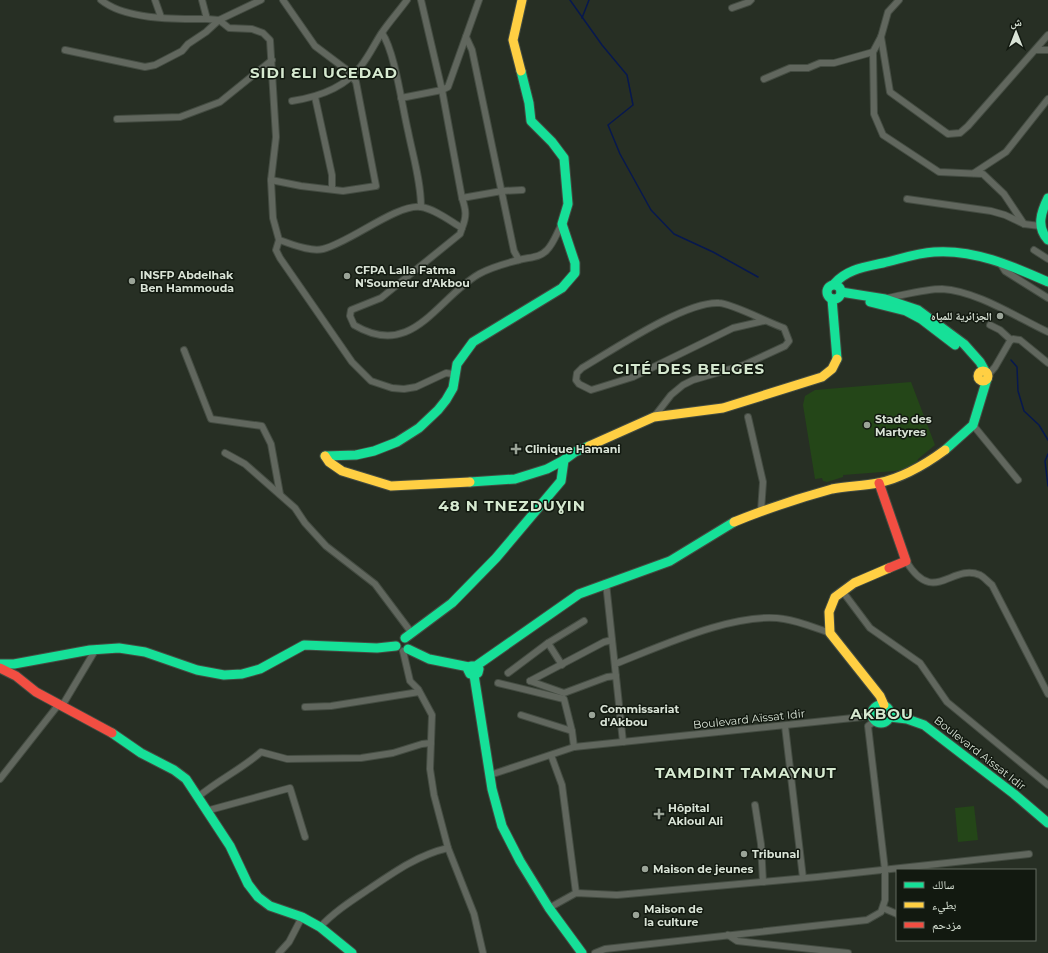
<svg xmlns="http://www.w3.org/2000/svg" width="1048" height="953" font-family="Montserrat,'Noto Naskh Arabic',sans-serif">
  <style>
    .green { fill: #244618 }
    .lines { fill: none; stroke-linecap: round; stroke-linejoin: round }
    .stream { stroke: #07184f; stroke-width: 1.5 }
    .street-casing { stroke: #444c42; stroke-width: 8 }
    .fast-casing { stroke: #444c42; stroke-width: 11 }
    .slow-casing { stroke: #444c42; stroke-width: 11 }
    .jam-casing { stroke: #444c42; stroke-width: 11 }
    .street { stroke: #61675e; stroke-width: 6 }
    .fast { stroke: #16e098; stroke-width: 9 }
    .slow { stroke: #ffcf43; stroke-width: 9 }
    .jam { stroke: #f24e42; stroke-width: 9 }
    .poi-dot { fill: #9ba498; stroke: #121910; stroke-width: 1.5 }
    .labels { text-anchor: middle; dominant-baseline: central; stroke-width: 3; stroke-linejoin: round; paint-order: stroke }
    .poi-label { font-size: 11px; font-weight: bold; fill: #d9e3d6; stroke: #121910; text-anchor: start }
    .street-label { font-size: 11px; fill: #d9e3d6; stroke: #121910 }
    .district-label { font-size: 15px; font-weight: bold; letter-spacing: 1px; fill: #d6e9d0; stroke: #121910 }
  </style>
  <rect width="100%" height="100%" fill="#272f24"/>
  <g class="green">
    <path d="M911 382 935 445 918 459 917 462 905 469 895 471 843 475V477L827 482 823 481 822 478 815 479 803 405 805 396 815 390Z"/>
    <path d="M974 806 978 840 958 842 955 808Z"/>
  </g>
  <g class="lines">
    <g class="stream">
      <path d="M570 0 602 45 627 75 633 105 608 125 620 154 651 210 674 234 713 252 758 277"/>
      <path d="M582 18 589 0"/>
      <path d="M1011 360 1017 367 1018 391 1024 411 1039 425 1048 440"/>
      <path d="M1048 454 1045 461 1048 486"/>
    </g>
    <defs>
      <g id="street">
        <path d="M101 0C125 20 176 19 207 19"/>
        <path d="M155 0 161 17"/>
        <path d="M202 0 207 19 219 20"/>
        <path d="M261 0 219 20 229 28 252 29 263 33 270 40 276 137 271 180 273 218 279 240 276 250 280 258 352 362 371 381 392 388 404 389 416 387 446 373 453 374"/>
        <path d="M421 0 442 90 462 198C466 210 467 216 462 228"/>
        <path d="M899 0 888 12 881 37 873 52 874 114 883 135 939 172 983 174 1004 194 1024 224"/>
        <path d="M732 8 749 2 751 0"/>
        <path d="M382 33C395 52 402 106 408 131 413 156 421 182 421 207"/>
        <path d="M466 37 472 50 514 251 519 260"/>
        <path d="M881 37 890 92 948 134 960 133 968 126 1048 35"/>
        <path d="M65 50 145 67 155 65 182 51 188 44 206 32 219 20"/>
        <path d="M1036 50H1048"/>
        <path d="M764 79 790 68H808L820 63H834L873 52"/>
        <path d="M315 97 332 175V189"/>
        <path d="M401 98 442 90 448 87 479 0"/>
        <path d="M292 101C318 97 345 88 361 66 369 56 374 45 381 34 389 22 399 11 407 0"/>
        <path d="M117 119 180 117 220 102 272 60"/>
        <path d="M974 173 1006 152 1048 99"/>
        <path d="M271 180 301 186 343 191 376 186 356 82 347 70 315 46 283 0"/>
        <path d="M462 198 502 191 522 190"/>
        <path d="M907 199 991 211 1005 215 1024 224 1040 226"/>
        <path d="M279 240C292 244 310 252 323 249 351 242 396 204 421 207 435 209 450 221 462 228L460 234 381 298 351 310 350 316 354 325C413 360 436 299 479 274 490 268 507 263 519 260 529 257 540 258 547 250 554 243 557 232 562 224"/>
        <path d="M1034 250 1048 259"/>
        <path d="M1000 263 1005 271 1048 298"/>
        <path d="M887 298C904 295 925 289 942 289 977 291 1016 317 1048 332"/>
        <path d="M990 325 1000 330 1011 340"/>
        <path d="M184 350 211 419 262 426 271 444 280 494"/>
        <path d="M988 375 995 367 1010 341 1013 339 1020 340 1048 363"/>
        <path d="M654 417 671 395 683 385 693 380 744 365 785 346 789 341 784 328C769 323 731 303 719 303 685 301 613 350 582 368L577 373 576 380 579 384 591 390 601 387 633 377 733 328 764 321"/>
        <path d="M748 417 763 482 761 511"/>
        <path d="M973 425 1018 480"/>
        <path d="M225 453 245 464 295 508 305 523 326 546 375 584 411 632"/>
        <path d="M906 561C934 607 951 563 980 575 984 577 988 582 992 585L1048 694"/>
        <path d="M606 583 623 742"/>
        <path d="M843 592 870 628 920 663 947 702 1048 785"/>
        <path d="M548 643 562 665"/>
        <path d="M403 651 410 681 418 689 432 715 430 769 434 795 448 848 474 914 483 953"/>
        <path d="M615 664C659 647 736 611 784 619 799 621 815 628 830 633"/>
        <path d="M508 673 548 643 584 621"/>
        <path d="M530 681 604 642 612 640"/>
        <path d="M530 681 564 693 607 677 616 676"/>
        <path d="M498 683 564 699 572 731"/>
        <path d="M62 706 96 649"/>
        <path d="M305 707 331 706 419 692"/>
        <path d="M521 715 572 731 574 747"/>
        <path d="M785 726 803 878"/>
        <path d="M551 755 562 785 576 893"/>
        <path d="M490 775 574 747 872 716"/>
        <path d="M0 779 59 704"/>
        <path d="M198 797C218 780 242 769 261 752L287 759 361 758 393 753 422 744 431 743"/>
        <path d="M755 805 761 844 763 882"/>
        <path d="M206 811 290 788 305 837"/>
        <path d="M549 908 576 893 617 895 817 877 1029 854"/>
        <path d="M883 908 897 914"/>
        <path d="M320 927C334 912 351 901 369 889 394 872 418 855 448 848"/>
        <path d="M728 935 737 941 848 953"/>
        <path d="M279 953 289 942 302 917"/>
        <path d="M595 953 605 949 867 920 881 912 885 900V870L868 726 875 721"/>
      </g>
      <g id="fast">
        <path d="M1048 198C1041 212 1036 227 1048 240"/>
        <path d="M834 284C847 269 865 267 883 263 900 259 917 253 934 252 974 249 1012 266 1048 282"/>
        <circle cx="834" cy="292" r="7"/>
        <path d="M841 292 885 299 918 310 964 344 980 362 985 371"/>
        <path d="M832 299 837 359"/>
        <path d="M870 302 906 311 921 319 955 345"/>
        <path d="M945 450 973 425 987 379"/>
        <path d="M325 456 356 455 374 451 397 442 419 428 438 410 446 400 453 388 457 364 473 342 562 288 575 273V263L562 224 568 204 564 158 552 142 531 121 529 103 521 71"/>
        <path d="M470 482 515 479 547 469 564 460"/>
        <path d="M405 638 452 603 496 558 561 481 564 460 575 452 589 446"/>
        <path d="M408 649 429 659 469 667"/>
        <path d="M0 664H14L90 650 119 648 145 652 197 670 224 675 242 674 260 669 304 645 377 648 396 646"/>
        <path d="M476 666 479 669 478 673 474 675 470 674 468 670 471 666H476L579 594 670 561 734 522"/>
        <path d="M474 675 492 789 502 826 520 861 549 908 582 953"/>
        <circle cx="881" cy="714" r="9"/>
        <path d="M890 717 907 719 924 725 1014 794 1048 823"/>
        <path d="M112 733 141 753 174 770 186 779 230 846 248 884 258 897 270 906 302 917 320 927 352 953"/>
      </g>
      <g id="slow">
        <path d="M521 71 513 40 522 0"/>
        <circle cx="983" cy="376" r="5"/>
        <path d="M589 446 654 417 723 408 822 377 832 369 837 359"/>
        <path d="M325 456 329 462 342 471 391 486 470 482"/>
        <path d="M734 522C766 509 799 498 832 489 847 486 863 486 878 483 902 478 926 464 945 450"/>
        <path d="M884 705 880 696 830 633 829 612 835 597 854 583 889 568"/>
      </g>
      <g id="jam">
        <path d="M879 483 906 561 889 568"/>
        <path d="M0 668 16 676 36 692 112 733"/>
      </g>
    </defs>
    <use href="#street" class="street-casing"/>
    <use href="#fast" class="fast-casing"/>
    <use href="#slow" class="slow-casing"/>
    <use href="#jam" class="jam-casing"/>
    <use href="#street" class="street"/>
    <use href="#fast" class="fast"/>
    <use href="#slow" class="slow"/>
    <use href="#jam" class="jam"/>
  </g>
  <g class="poi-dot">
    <circle cx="347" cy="276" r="4"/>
    <circle cx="132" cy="281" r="4"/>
    <circle cx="1000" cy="316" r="4"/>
    <circle cx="867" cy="425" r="4"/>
    <path d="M514 443h4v4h4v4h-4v4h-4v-4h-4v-4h4z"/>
    <circle cx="592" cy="715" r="4"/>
    <path d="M657 808h4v4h4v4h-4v4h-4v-4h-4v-4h4z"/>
    <circle cx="744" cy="854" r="4"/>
    <circle cx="645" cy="869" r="4"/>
    <circle cx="636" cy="915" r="4"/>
  </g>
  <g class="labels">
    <g class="poi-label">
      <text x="355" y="270">CFPA Lalla Fatma<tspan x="355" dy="13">N'Soumeur d'Akbou</tspan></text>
      <text x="140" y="275">INSFP Abdelhak<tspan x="140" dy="13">Ben Hammouda</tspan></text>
      <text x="992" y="316" text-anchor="end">الجزائرية للمياه</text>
      <text x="875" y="419">Stade des<tspan x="875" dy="13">Martyres</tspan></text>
      <text x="525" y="449">Clinique Hamani</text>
      <text x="600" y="709">Commissariat<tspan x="600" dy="13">d'Akbou</tspan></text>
      <text x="668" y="808">Hôpital<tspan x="668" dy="13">Akloul Ali</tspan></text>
      <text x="752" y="854">Tribunal</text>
      <text x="653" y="869">Maison de jeunes</text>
      <text x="644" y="909">Maison de<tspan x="644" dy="13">la culture</tspan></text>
    </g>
    <g class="street-label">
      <text transform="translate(749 719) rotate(-6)">Boulevard Aïssat Idir</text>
      <text transform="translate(980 753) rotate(38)">Boulevard Aissat Idir</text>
    </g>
    <g class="district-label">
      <text x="324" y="72">SIDI ƐLI UCEDAD</text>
      <text x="689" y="368">CITÉ DES BELGES</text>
      <text x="512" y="505">48 N TNEZDUƔIN</text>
      <text x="882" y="713">AKBOU</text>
      <text x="746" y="772">TAMDINT TAMAYNUT</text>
    </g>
  </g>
  <rect x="896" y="869" width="140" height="72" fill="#121910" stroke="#626a5f"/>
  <rect x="904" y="882" width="20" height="6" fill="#16e098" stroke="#626a5f"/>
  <text x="932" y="889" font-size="12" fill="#d9e3d6">سالك</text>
  <rect x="904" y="902" width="20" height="6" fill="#ffcf43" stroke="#626a5f"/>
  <text x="932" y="909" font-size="12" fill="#d9e3d6">بطيء</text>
  <rect x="904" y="922" width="20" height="6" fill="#f24e42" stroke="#626a5f"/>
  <text x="932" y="929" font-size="12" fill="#d9e3d6">مزدحم</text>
  <g transform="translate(1016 32)" stroke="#121910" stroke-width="3" paint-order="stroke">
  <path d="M0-3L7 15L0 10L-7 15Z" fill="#d9e3d6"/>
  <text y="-6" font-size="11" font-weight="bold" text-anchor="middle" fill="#d9e3d6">ش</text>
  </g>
</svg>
